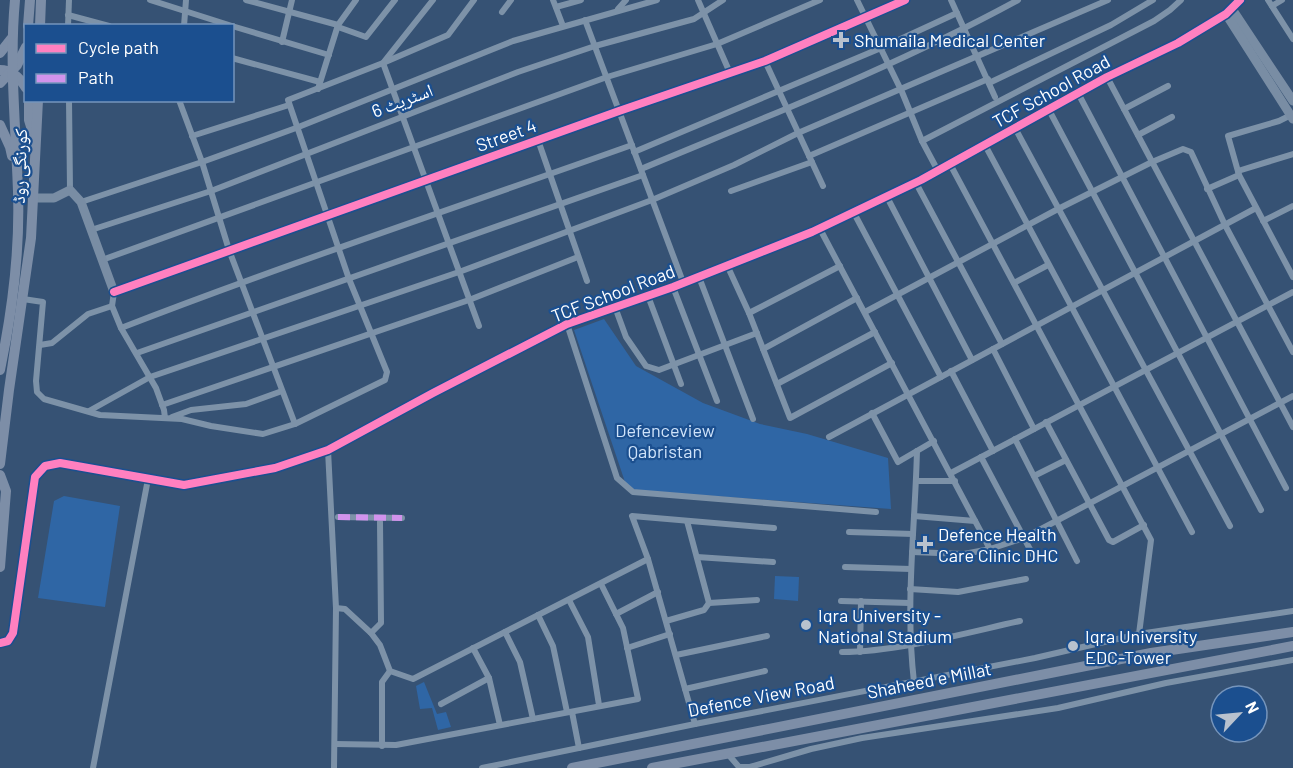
<svg xmlns="http://www.w3.org/2000/svg" width="1293" height="768" font-family="Barlow,'Noto Naskh Arabic',sans-serif">
  <style>
    .green { fill: #2f66a5 }
    .lines { fill: none; stroke-linecap: round; stroke-linejoin: round }
    .street { stroke: #7d92a8; stroke-width: 6 }
    .secondary { stroke: #798da4; stroke-width: 9 }
    .primary { stroke: #7d8ea7; stroke-width: 10 }
    .quiet { stroke: #d193ec; stroke-width: 6; stroke-dasharray: 12 6; stroke-linecap: butt }
    .cycleway-casing { stroke: #1b4f8f; stroke-width: 11 }
    .cycleway { stroke: #ff80c0; stroke-width: 8 }
    .poi-dot { fill: #b9c2ce; stroke: #1b4f8f; stroke-width: 2 }
    .labels { text-anchor: middle; dominant-baseline: central; stroke-width: 4.5; stroke-linejoin: round; paint-order: stroke }
    .poi-label { font-size: 18px; fill: #fff; stroke: #1b4f8f; text-anchor: start }
    .street-label { font-size: 18px; fill: #fff; stroke: #1b4f8f }
    .park-label { font-size: 18px; fill: #cfe3fa; stroke: #1b4f8f }
  </style>
  <rect width="100%" height="100%" fill="#365274"/>
  <g class="green">
    <path d="M604 319 636 366 703 403 760 424 807 434 888 458 891 509 633 490 626 485 574 330Z"/>
    <path d="M64 496 120 506 105 607 38 598 54 501Z"/>
    <path d="M775 576 799 577 798 601 774 599Z"/>
    <path d="M424 682 437 714 446 712 451 727 438 730 432 708 420 709 416 686Z"/>
  </g>
  <g class="lines">
    <g class="street">
      <path d="M150 0 232 26"/>
      <path d="M246 0 338 25"/>
      <path d="M433 0 383 63 479 326"/>
      <path d="M553 0 563 26"/>
      <path d="M698 0 730 73"/>
      <path d="M857 0 902 92 922 141 938 171"/>
      <path d="M951 0 995 97"/>
      <path d="M1268 0 1293 39"/>
      <path d="M1272 6 1282 0"/>
      <path d="M556 7 581 0"/>
      <path d="M618 9 626 0"/>
      <path d="M502 12 511 0"/>
      <path d="M68 15 109 26"/>
      <path d="M585 20 683 282"/>
      <path d="M68 26 69 0"/>
      <path d="M184 26 186 0"/>
      <path d="M232 26 329 55"/>
      <path d="M338 27 366 37 395 0"/>
      <path d="M282 42 292 0"/>
      <path d="M232 58 320 82"/>
      <path d="M765 61 823 186"/>
      <path d="M1107 77 1293 427"/>
      <path d="M989 83 1111 25 1153 0"/>
      <path d="M318 89 338 25 356 0"/>
      <path d="M1078 93 1286 488"/>
      <path d="M69 100 70 190"/>
      <path d="M179 100 202 162 229 250 295 424"/>
      <path d="M1124 109 1168 86"/>
      <path d="M1049 110 1261 510"/>
      <path d="M1291 115 1279 121 1228 136 1239 175 1293 277"/>
      <path d="M1015 128 1230 526"/>
      <path d="M1138 135 1172 117"/>
      <path d="M192 136 289 105"/>
      <path d="M538 140 587 281"/>
      <path d="M922 141 1154 21 1170 10 1181 0"/>
      <path d="M985 145 1192 532"/>
      <path d="M634 152 881 48 957 13"/>
      <path d="M809 156 988 79"/>
      <path d="M950 164 1151 540 1139 634"/>
      <path d="M641 169C768 116 897 66 1018 0"/>
      <path d="M1238 171 1293 154"/>
      <path d="M916 183 1002 344"/>
      <path d="M1207 189 1239 175"/>
      <path d="M731 191 812 162"/>
      <path d="M887 197 972 360"/>
      <path d="M81 202 202 162 296 128 513 41 657 0"/>
      <path d="M854 213 941 377"/>
      <path d="M1263 221 1293 206"/>
      <path d="M820 229 990 549"/>
      <path d="M91 230 211 191 518 72 595 46 694 19 723 0"/>
      <path d="M102 260 607 77 717 44 820 0"/>
      <path d="M727 265 749 313 790 418 892 363"/>
      <path d="M699 277 753 419"/>
      <path d="M1014 283 1048 265"/>
      <path d="M673 287 717 401"/>
      <path d="M114 292 112 306 121 328 156 388 164 410 165 418"/>
      <path d="M648 296 681 384"/>
      <path d="M23 299 43 302 36 381 37 392 44 399 100 415 182 419 211 426 263 434 295 424 385 380 387 372 349 279 288 100 383 63 448 35 474 0"/>
      <path d="M615 307 626 337 646 366 659 370 757 333"/>
      <path d="M865 312 1058 209 1152 162 1183 149 1191 152 1225 225 1293 352"/>
      <path d="M749 313 840 266"/>
      <path d="M567 324 617 478 633 492 876 512"/>
      <path d="M121 328C289 263 461 206 632 145"/>
      <path d="M40 345 52 343 88 314 112 306"/>
      <path d="M763 349 857 298"/>
      <path d="M993 349 1034 429"/>
      <path d="M137 353 643 175"/>
      <path d="M951 371 993 451"/>
      <path d="M777 384 875 332"/>
      <path d="M162 405 469 300 578 257"/>
      <path d="M89 411 150 377 459 272 652 200 734 165 798 133 1108 0"/>
      <path d="M872 413 898 462 934 441"/>
      <path d="M172 417 191 410 246 404 282 391"/>
      <path d="M1046 422 1109 540 1113 542 1144 525"/>
      <path d="M829 437 1256 208"/>
      <path d="M1015 439 1077 561"/>
      <path d="M328 450 336 608 334 768"/>
      <path d="M981 457 1033 555"/>
      <path d="M951 473 1293 292"/>
      <path d="M1034 476 1066 460"/>
      <path d="M916 481H955"/>
      <path d="M914 516 975 521"/>
      <path d="M338 517 402 518"/>
      <path d="M687 521 709 603"/>
      <path d="M849 532 913 534"/>
      <path d="M912 552 964 554 990 549 1024 538 1293 396"/>
      <path d="M697 557 773 562"/>
      <path d="M648 559 695 724"/>
      <path d="M845 567 911 569"/>
      <path d="M910 589 958 592 1026 579"/>
      <path d="M569 600 588 637 599 705"/>
      <path d="M841 601 910 603"/>
      <path d="M336 608 345 609 371 633 380 645 390 671 413 679 648 559 632 516 774 528"/>
      <path d="M616 614 658 592"/>
      <path d="M538 615 553 646 567 712"/>
      <path d="M666 621 704 610 709 603 757 600"/>
      <path d="M505 632 520 662 533 719"/>
      <path d="M371 633 381 623 380 522"/>
      <path d="M473 648 489 678 500 725"/>
      <path d="M627 648 670 634"/>
      <path d="M842 652C897 652 965 633 1020 621"/>
      <path d="M860 652 861 601"/>
      <path d="M676 655 767 636"/>
      <path d="M914 682C905 605 915 528 917 451"/>
      <path d="M685 689 765 671"/>
      <path d="M441 704 489 678"/>
      <path d="M572 712 579 748"/>
      <path d="M335 744 396 745 638 699 623 628 601 584"/>
      <path d="M382 746V682L390 671"/>
      <path d="M727 753 739 767H750L811 749 862 738 1058 708 1166 683 1293 660"/>
      <path d="M93 768 148 479"/>
      <path d="M482 768 695 724 1035 658 1139 634 1293 611"/>
    </g>
    <g class="secondary">
      <path d="M1232 9 1293 101"/>
      <path d="M1226 14 1293 119"/>
      <path d="M34 198H54L70 190 81 202 114 292 619 111 765 61 905 0"/>
      <path d="M0 643 8 641 13 633 35 477 45 466 60 463 184 485 275 468 328 450 433 393 567 324 673 287 812 232 921 180 1107 77 1178 43 1226 14 1240 0"/>
    </g>
    <g class="primary">
      <path d="M28 26 30 0"/>
      <path d="M40 26 41 0"/>
      <path d="M0 53 11 39"/>
      <path d="M0 70C12 70 20 78 26 88"/>
      <path d="M0 83 17 65 26 47"/>
      <path d="M29 100V120L33 133"/>
      <path d="M0 125 10 147 12 156"/>
      <path d="M0 370C12 313 20 251 18 192 16 128 9 64 15 0"/>
      <path d="M0 464 9 390 31 238 38 100"/>
      <path d="M0 475 6 491 0 567"/>
      <path d="M572 768 1151 653 1293 632"/>
      <path d="M652 768 1293 646"/>
    </g>
    <path class="quiet" d="M338 517 402 518"/>
    <defs>
      <g id="cycleway">
        <path d="M114 292 619 111 765 61 905 0"/>
        <path d="M0 643 8 641 13 633 35 477 45 466 60 463 184 485 275 468 328 450 433 393 567 324 673 287 812 232 921 180 1107 77 1178 43 1226 14 1240 0"/>
      </g>
    </defs>
    <use href="#cycleway" class="cycleway-casing"/>
    <use href="#cycleway" class="cycleway"/>
  </g>
  <g class="poi-dot">
    <path d="M838 31h6v6h6v6h-6v6h-6v-6h-6v-6h6z"/>
    <path d="M922 535h6v6h6v6h-6v6h-6v-6h-6v-6h6z"/>
    <circle cx="806" cy="625" r="6"/>
    <circle cx="1073" cy="646" r="6"/>
  </g>
  <g class="labels">
    <g class="poi-label">
      <text x="854" y="40">Shumaila Medical Center</text>
      <text x="938" y="534">Defence Health<tspan x="938" dy="21">Care Clinic DHC</tspan></text>
      <text x="818" y="615">Iqra University -<tspan x="818" dy="21">National Stadium</tspan></text>
      <text x="1085" y="636">Iqra University<tspan x="1085" dy="21">EDC-Tower</tspan></text>
    </g>
    <g class="street-label">
      <text transform="translate(1051 91) rotate(-29)">TCF School Road</text>
      <text transform="translate(402 100) rotate(-21)">اسٹریٹ 6</text>
      <text transform="translate(506 135) rotate(-20)">Street 4</text>
      <text transform="translate(19 166) rotate(-88)">کورنگی روڈ</text>
      <text transform="translate(613 293) rotate(-21)">TCF School Road</text>
      <text transform="translate(929 680) rotate(-11)">Shaheed e Millat</text>
      <text transform="translate(761 696) rotate(-11)">Defence View Road</text>
    </g>
    <g class="park-label">
      <text x="665" y="430">Defenceview<tspan x="665" dy="21">Qabristan</tspan></text>
    </g>
  </g>
  <rect x="24" y="24" width="210" height="78" fill="#1b4f8f" stroke="#7695bc" stroke-width="1.5"/>
  <rect x="36" y="44" width="30" height="9" fill="#ff80c0" stroke="#7695bc" stroke-width="1.5"/>
  <text x="78" y="54" font-size="18" fill="#ffffff">Cycle path</text>
  <rect x="36" y="74" width="30" height="9" fill="#d193ec" stroke="#7695bc" stroke-width="1.5"/>
  <text x="78" y="84" font-size="18" fill="#ffffff">Path</text>
  <g transform="translate(1239 714) rotate(64)"><circle r="28" fill="#1b4f8f" stroke="#7695bc" stroke-width="1.5"/>
  <path d="M0-4.5L10 22L0 15L-10 22Z" fill="#b9c2ce"/>
  <text y="-9" font-size="16" font-weight="bold" text-anchor="middle" fill="#ffffff">N</text>
  </g>
</svg>
